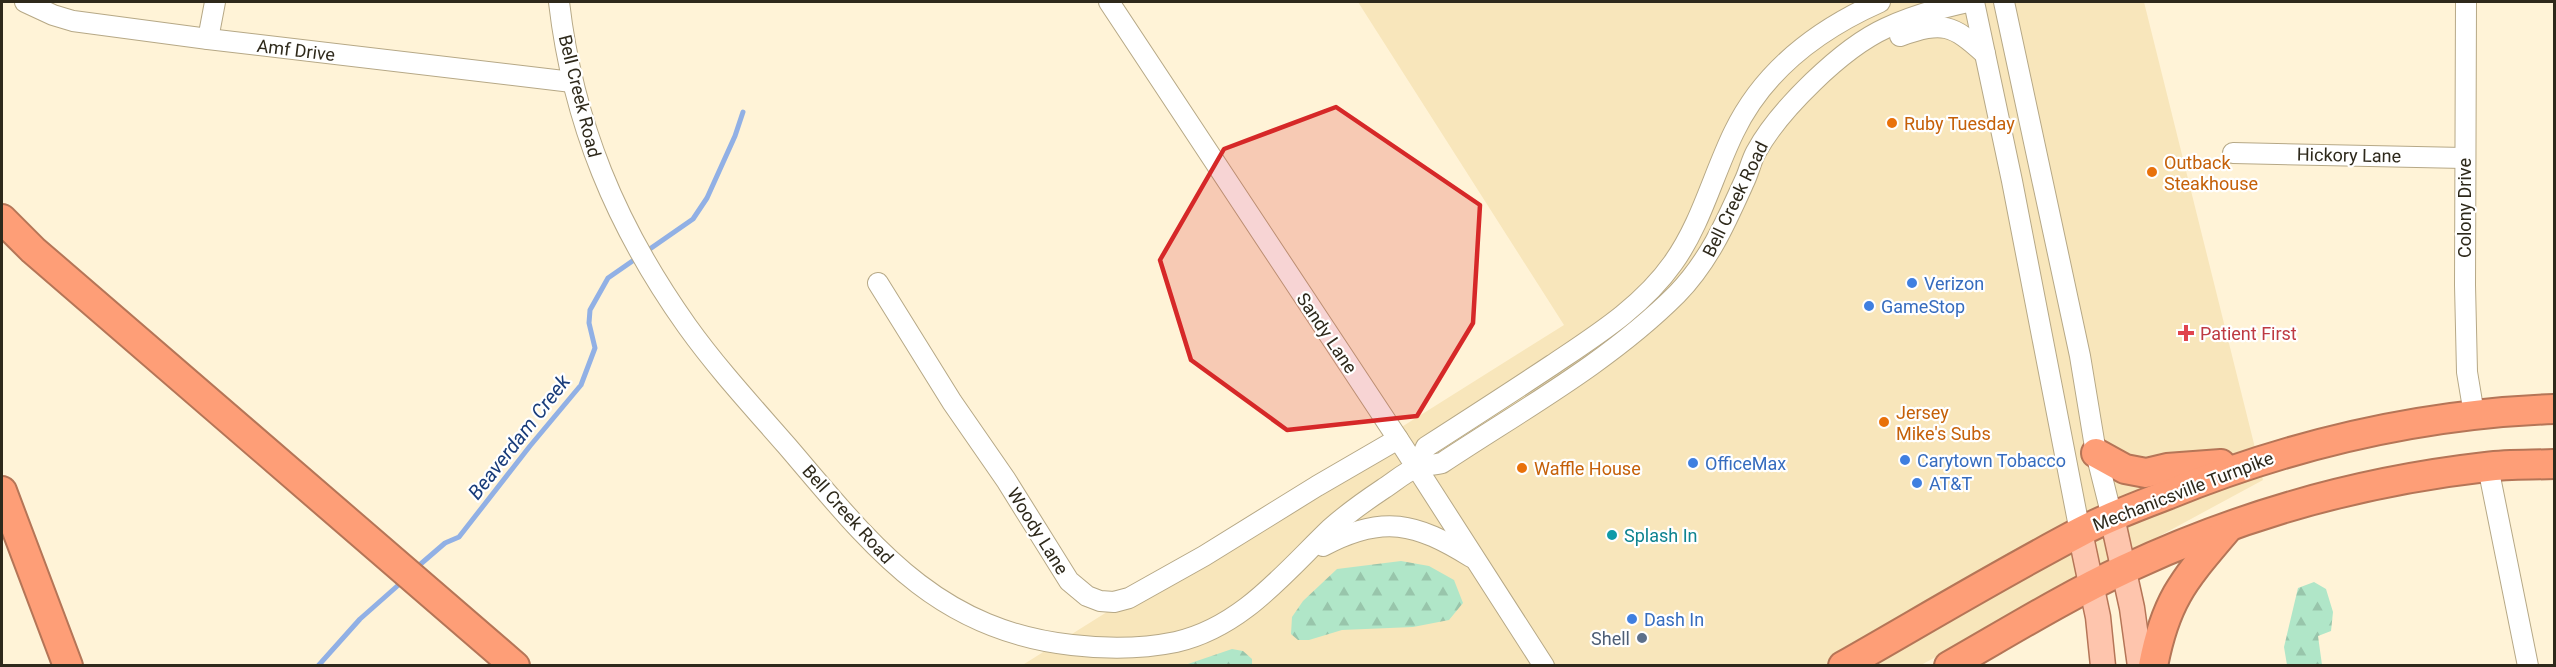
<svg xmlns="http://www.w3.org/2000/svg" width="2556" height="667" font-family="Roboto,sans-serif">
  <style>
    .built { fill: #f8e6bb }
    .forest { fill: url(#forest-firs) }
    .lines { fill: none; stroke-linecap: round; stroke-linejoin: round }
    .stream { stroke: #91b0e5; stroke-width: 5 }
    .minor-casing { stroke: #b6a886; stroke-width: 22 }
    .major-casing { stroke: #b57557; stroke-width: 27 }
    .highway-casing { stroke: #b57557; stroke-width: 32 }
    .minor { stroke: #fff; stroke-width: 20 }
    .major { stroke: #fec5ad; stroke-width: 24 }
    .highway { stroke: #fe9e77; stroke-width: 28 }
    .marked { fill: #d62828; fill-opacity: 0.2; stroke: #d62828; stroke-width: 4.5; stroke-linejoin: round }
    .food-dot { fill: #e8710a; stroke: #fff; stroke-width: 2 }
    .shop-dot { fill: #3f7fe0; stroke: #fff; stroke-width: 2 }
    .health-dot { fill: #e0444e; stroke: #fff; stroke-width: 2 }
    .culture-dot { fill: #0f9aa8; stroke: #fff; stroke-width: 2 }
    .service-dot { fill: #5c6f8a; stroke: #fff; stroke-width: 2 }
    .labels { text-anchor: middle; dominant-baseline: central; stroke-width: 4.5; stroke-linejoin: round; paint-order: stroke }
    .street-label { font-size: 18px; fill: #2e291b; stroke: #fff }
    .food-label { font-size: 18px; fill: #c56008; stroke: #fff; text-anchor: start }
    .shop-label { font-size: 18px; fill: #366cbe; stroke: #fff; text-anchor: start }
    .health-label { font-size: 18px; fill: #be3a42; stroke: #fff; text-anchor: start }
    .culture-label { font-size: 18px; fill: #0d838f; stroke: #fff; text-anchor: start }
    .service-label { font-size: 18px; fill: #4e5e75; stroke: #fff; text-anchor: end }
    .water-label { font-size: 20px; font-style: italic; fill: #193c7a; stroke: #fff }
  </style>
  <defs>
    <pattern id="forest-firs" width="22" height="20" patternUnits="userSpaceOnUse" patternTransform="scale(1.5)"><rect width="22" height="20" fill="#b0e6c8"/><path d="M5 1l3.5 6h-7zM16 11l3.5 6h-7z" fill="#98c5ab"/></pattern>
  </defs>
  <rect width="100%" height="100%" fill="#fff3d7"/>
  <path class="built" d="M1358 2H2144L2263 480 1921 665 1021 666 1564 325Z"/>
  <g class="forest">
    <path d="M1401 561 1429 566 1454 580 1463 603 1449 620 1413 627 1342 630 1309 640H1298L1291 634 1292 617 1303 601 1337 569Z"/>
    <path d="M2314 582 2326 589 2333 612 2331 631 2318 636 2322 665H2287L2284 647 2298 588Z"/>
    <path d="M1232 649 1243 651 1252 659V665H1185Z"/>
  </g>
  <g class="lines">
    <g class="stream">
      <path d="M416 568 445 543 459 537 530 446 581 385 595 348 589 323 590 310 608 278 693 219 707 198 735 136 743 112"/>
      <path d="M318 666 360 619 403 581"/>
    </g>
    <defs>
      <g id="minor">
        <path d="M25 2 53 15 73 21 208 39 572 82"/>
        <path d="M559 2C573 123 616 226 687 326 717 368 753 407 787 446 870 543 934 630 1072 645 1106 649 1142 649 1176 642 1242 627 1284 573 1331 528 1347 514 1365 501 1383 489 1394 482 1405 472 1416 468 1424 465 1434 465 1442 463 1522 410 1609 362 1677 294 1709 261 1726 222 1744 182 1749 172 1751 161 1756 152 1779 110 1842 48 1886 28 1912 16 1940 8 1968 2"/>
        <path d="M1109 2 1404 448 1544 666"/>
        <path d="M1974 2 2012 181 2080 532"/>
        <path d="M2004 2 2080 356 2096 453 2112 517"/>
        <path d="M2466 2 2465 285 2467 372 2474 414"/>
        <path d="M1900 36C1943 21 1952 24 1985 54"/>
        <path d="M208 39 215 2"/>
        <path d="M2233 153 2464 158"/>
        <path d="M878 283 952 402 1006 480 1069 581 1087 596 1100 601 1114 602 1129 598 1204 556 1317 486 1398 439"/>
        <path d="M1417 467 1426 447C1468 420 1510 393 1552 365 1595 336 1642 307 1673 263 1701 224 1713 175 1734 132 1764 70 1819 29 1880 2"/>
        <path d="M2488 467 2528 666"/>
        <path d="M1323 546C1383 514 1416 523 1471 557"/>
      </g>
      <g id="major">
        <path d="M2112 517 2132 608 2140 666"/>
        <path d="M2080 532 2098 617 2103 666"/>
      </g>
      <g id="highway">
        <path d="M2 219 33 250 515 666"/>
        <path d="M2096 453 2125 469 2146 473 2167 468 2221 464"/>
        <path d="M2 491 68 666"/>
        <path d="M1843 666C1922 621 2000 574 2080 532 2108 517 2138 506 2167 495 2292 444 2419 414 2554 409"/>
        <path d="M1949 666C2007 633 2065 597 2125 569 2238 516 2362 481 2486 467 2509 464 2532 465 2554 464"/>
        <path d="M2153 666C2166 598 2185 579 2228 528"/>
      </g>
    </defs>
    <use href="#minor" class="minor-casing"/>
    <use href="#major" class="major-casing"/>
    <use href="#highway" class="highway-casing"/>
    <use href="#minor" class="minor"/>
    <use href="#major" class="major"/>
    <use href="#highway" class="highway"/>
  </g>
  <path class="marked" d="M1336 107 1480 205 1473 323 1417 416 1287 430 1191 360 1160 260 1224 149Z"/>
  <g class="food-dot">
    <circle cx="1892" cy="123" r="6"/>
    <circle cx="2152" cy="172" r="6"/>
    <circle cx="1884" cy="422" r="6"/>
    <circle cx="1522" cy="468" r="6"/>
  </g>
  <g class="shop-dot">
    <circle cx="1912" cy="283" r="6"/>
    <circle cx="1869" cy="306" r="6"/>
    <circle cx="1905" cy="460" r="6"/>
    <circle cx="1693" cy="463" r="6"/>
    <circle cx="1917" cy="483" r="6"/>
    <circle cx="1632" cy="619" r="6"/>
  </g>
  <path class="health-dot" d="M2183 324h6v6h6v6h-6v6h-6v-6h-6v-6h6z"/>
  <circle class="culture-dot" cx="1612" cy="535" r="6"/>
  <circle class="service-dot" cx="1642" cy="638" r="6"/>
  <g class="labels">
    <g class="street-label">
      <text transform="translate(296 50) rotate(7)">Amf Drive</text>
      <text transform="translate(580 96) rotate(76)">Bell Creek Road</text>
      <text transform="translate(2349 155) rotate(1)">Hickory Lane</text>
      <text transform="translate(1735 199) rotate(-64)">Bell Creek Road</text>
      <text transform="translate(2464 208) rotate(-90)">Colony Drive</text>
      <text transform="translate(1327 333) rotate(56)">Sandy Lane</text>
      <text transform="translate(2183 491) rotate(-21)">Mechanicsville Turnpike</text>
      <text transform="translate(848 514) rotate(48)">Bell Creek Road</text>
      <text transform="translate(1038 531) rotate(58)">Woody Lane</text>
    </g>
    <g class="food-label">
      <text x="1904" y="123">Ruby Tuesday</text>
      <text x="2164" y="162">Outback<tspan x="2164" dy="21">Steakhouse</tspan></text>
      <text x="1896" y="412">Jersey<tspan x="1896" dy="21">Mike's Subs</tspan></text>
      <text x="1534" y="468">Waffle House</text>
    </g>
    <g class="shop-label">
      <text x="1924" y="283">Verizon</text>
      <text x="1881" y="306">GameStop</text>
      <text x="1917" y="460">Carytown Tobacco</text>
      <text x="1705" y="463">OfficeMax</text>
      <text x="1929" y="483">AT&amp;T</text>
      <text x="1644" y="619">Dash In</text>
    </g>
    <g class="health-label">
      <text x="2200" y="333">Patient First</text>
    </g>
    <g class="culture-label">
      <text x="1624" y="535">Splash In</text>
    </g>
    <g class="service-label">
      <text x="1630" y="638">Shell</text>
    </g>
    <g class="water-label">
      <text transform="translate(519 437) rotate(-52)">Beaverdam Creek</text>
    </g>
  </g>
  <rect width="2556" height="667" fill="none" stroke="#2e291b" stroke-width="6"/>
</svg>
